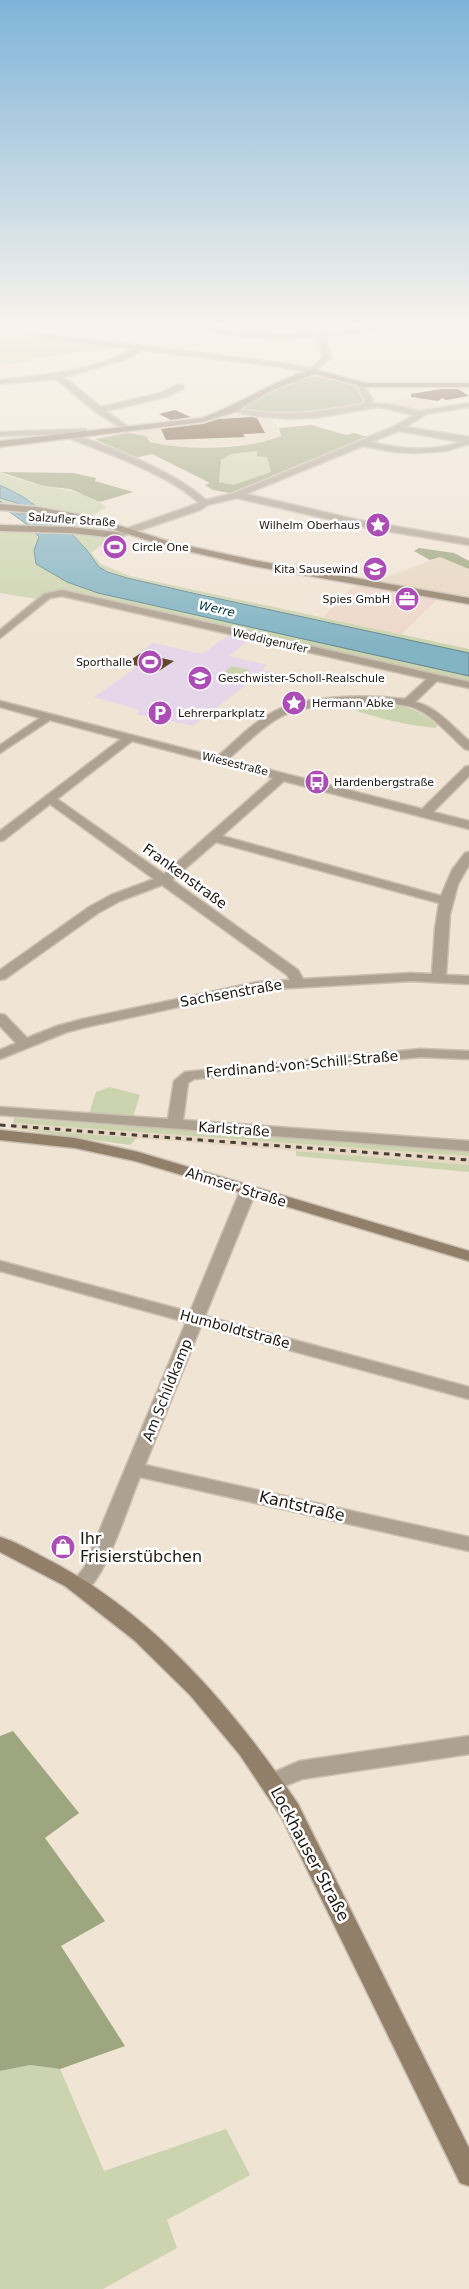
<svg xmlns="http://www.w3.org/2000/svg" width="469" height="2289" font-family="'DejaVu Sans',sans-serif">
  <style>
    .built { fill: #e8d7c2 }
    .industrial { fill: #eed7cb }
    .education { fill: #e5d6ea }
    .green { fill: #cbd4af }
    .forest { fill: #9ea67f; fill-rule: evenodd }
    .water { fill: #83b4c3; stroke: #64858e }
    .building { fill: #63472c }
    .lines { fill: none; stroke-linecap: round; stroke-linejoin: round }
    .street-casing { stroke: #cabfb2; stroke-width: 3 }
    .secondary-casing { stroke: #cabfb2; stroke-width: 3 }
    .street { fill: #ada192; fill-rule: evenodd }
    .secondary { fill: #917f6a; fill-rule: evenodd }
    .rail { stroke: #453f38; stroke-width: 3; stroke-dasharray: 5.5 5.5; stroke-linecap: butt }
    .labels { text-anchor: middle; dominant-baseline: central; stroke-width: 5; stroke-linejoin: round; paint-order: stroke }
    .far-street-label { font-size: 11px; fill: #1d1813; stroke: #fff }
    .far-poi-label { font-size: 11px; fill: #1d1813; stroke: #fff; text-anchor: start }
    .far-water-label { font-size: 12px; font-style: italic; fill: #073641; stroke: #fff }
    .street-label { font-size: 14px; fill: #1d1813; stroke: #fff }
    .near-street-label { font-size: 16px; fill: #1d1813; stroke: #fff }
    .near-poi-label { font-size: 16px; fill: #1d1813; stroke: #fff; text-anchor: start }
  </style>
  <rect width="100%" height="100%" fill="#f0e4d5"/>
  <g class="built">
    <path d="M425 398 441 408 417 413 371 402Z"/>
    <path d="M233 413 266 416 277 425 282 436 269 441 251 444 190 448 165 446 128 433 197 423Z"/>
    <path d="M440 557 469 569V598L376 581Z"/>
    <path d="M13 1123 469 1156V1165L12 1128Z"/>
  </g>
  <path class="industrial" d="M355 585 394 591 438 599 401 634 323 617Z"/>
  <path class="education" d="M230 634 250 639 229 656 267 665 262 670 283 674 271 686 250 682 193 726 136 714 140 710 94 697 137 667 125 663 153 643 202 654Z"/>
  <g class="green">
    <path d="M26 332 30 334 119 347 30 359 31 362 0 365V333Z"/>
    <path d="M257 451 267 457 271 472 233 485 219 482 221 460 231 454Z"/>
    <path d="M0 473C15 478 30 483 45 486 67 490 88 493 106 507L93 515 0 503Z"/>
    <path d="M56 518 114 531 69 527Z"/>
    <path d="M34 531 39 540 34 550 36 564 67 582 98 593 469 676V684L58 591H52L37 599 0 593V532Z"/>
    <path d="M70 533 111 538 91 553 101 564 130 576 469 649V653L127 578 99 567 90 558 89 551Z"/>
    <path d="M232 666 250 670 236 681 218 677Z"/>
    <path d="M349 704C385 703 408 700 437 725L436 728C406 725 378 719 349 708Z"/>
    <path d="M110 1087 140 1095 132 1120 88 1117 96 1092Z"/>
    <path d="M14 1118 469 1150V1156L13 1123Z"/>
    <path d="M12 1128 137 1138 130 1145Z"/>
    <path d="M296 1151 469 1165V1172L296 1156Z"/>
    <path d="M30 2065 60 2069 104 2171 226 2129 250 2175 167 2220 177 2248 103 2289H0V2071Z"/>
  </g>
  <g class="forest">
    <path d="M318 376 355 385 366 399C348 419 269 414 243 411L241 409C266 394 289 380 318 376Z"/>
    <path d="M312 425 346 435 353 433 372 438 234 494 213 490 205 485 210 483 152 454 135 458 95 439 128 433 146 436 150 442C185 451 248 450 281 436L279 428ZM257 451V456L267 457 271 472 233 485 219 482 221 460 231 454Z"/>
    <path d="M0 472 73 473 96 478 95 481 133 492 100 502 70 489 44 486Z"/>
    <path d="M419 548 454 553 469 561V569L440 557 430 560 414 551Z"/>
    <path d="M13 1731 79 1813 45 1838 105 1921 61 1946 125 2046 60 2069 30 2065 0 2071V1736Z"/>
  </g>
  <path class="water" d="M0 485 22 496 65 527 87 550 99 567 108 572 127 578 197 594 469 653V676L98 593 67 582 36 564 34 550 39 537 29 526 0 505V501L18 514 31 513 17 503 0 498Z"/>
  <g class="building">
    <path d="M441 389H458L469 396 446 400 442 398 438 401 411 397V394Z"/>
    <path d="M175 410 186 415 191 417 171 420 159 414Z"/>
    <path d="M252 417 257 418 265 433 243 434 245 437 166 440 161 429 203 424 219 419Z"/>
    <path d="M141 653 174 661 159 671 126 663Z"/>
  </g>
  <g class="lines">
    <defs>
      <g id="street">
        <path d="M22 327C30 327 35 332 43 334L274 362 311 368 323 358 318 336 281 339 248 337 182 327H205L281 335 317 332 316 327H324L325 331 380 327H416L326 336 331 358 313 373 274 366 142 350 127 359 64 377 101 407 160 393 177 385H183V389L166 397 106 411 130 428 131 430 127 432 96 412 56 379 0 384V380C44 375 93 371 133 349L43 338 31 336Z"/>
        <path d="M356 382H362L373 400 371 403 389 404 419 411 469 403V407L426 414 406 427 469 437V444L446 451 415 453 394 452 363 446 246 494 358 520 469 539V545L358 526 237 498 207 505 200 510 117 538 114 537V533L199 503C168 474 108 454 69 438L68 436 70 434 0 436V432L86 429V433L73 434C112 447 177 473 206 500L234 493 393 427 414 415 379 407 314 418 290 419 255 416 228 410 232 408C283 417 312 413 362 404L365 400 355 384ZM399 431 461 442C433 452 399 449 371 442Z"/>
        <path d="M62 590 469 682V688L437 681 415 702C437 707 453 727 469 741V750L465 749C450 736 434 716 415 708 388 698 307 703 282 716 261 727 245 745 228 759L422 809 465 767 469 766V776L433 812 469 821V829L284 781 222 836 441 896 452 870 465 853 469 852V865L458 884 450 914 446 975 469 976V984L411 981 257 990 86 1027 67 1032 0 1059V1050L16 1043 0 1026V1014L5 1015 27 1038 57 1026 83 1019 257 982 290 980 287 975 162 885 120 901 98 913 5 979 0 980V970L89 907 111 895 154 879 50 804 4 840 0 841V831L121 739 50 720 0 753V745L40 718 0 707V701L217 757C236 741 253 722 275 711 310 694 367 695 405 699L427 679 62 596 50 598 0 638V630L44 594ZM132 741 273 778 164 874 57 799ZM216 842 439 903 435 929 432 974 411 973 303 979 298 970 172 880Z"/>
        <path d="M420 1049 469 1051V1059L420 1057 194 1079 188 1083 183 1120 469 1141V1151L0 1115V1107L168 1119 174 1081 185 1072Z"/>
        <path d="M248 1186 253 1188 256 1191 205 1316 469 1387V1399L201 1326 145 1465 469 1537V1551L140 1477C129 1503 107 1574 87 1590 82 1594 78 1593 72 1591L69 1586 84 1568 186 1322 0 1271V1261L190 1312 240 1191 243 1188Z"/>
        <path d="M469 1736V1754L302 1779 272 1791 265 1788 262 1782 265 1776 300 1761Z"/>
      </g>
      <g id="secondary">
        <path d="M313 369 365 383H469V387H365L314 374 269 392 235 412 203 422 0 447V441L202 418C240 404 274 380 313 369Z"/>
        <path d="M0 504 37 507 89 516 174 543 253 560 469 598V604L253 566 169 547 87 521 37 513 0 510Z"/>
        <path d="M0 525 71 527 116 532 121 535 116 538 71 533 0 531Z"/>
        <path d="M0 1130 75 1138 138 1152 469 1251V1261L135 1161 75 1148 0 1140Z"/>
        <path d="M0 1537C14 1541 28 1549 41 1556 149 1609 232 1706 298 1804L469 2148V2186L460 2183 282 1818 240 1755 190 1695 134 1640 65 1586 0 1552Z"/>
      </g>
    </defs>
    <use href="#street" class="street-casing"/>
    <use href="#secondary" class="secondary-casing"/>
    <use href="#street" class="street"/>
    <use href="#secondary" class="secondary"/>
    <path class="rail" d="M0 1125 469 1160"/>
  </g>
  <linearGradient id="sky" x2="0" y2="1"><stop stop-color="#7fb4d9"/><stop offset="0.5" stop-color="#f8f3ec"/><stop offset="1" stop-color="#f8f3ec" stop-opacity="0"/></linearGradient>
  <rect width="469" height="648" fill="url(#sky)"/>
  <defs>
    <symbol id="sight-disc" viewBox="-11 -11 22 22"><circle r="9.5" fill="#ab4db5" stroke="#fff"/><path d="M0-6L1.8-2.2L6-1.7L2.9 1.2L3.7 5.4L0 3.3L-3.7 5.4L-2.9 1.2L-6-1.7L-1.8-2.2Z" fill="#fff"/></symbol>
    <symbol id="stadium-disc" viewBox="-11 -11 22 22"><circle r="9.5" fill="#ab4db5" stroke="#fff"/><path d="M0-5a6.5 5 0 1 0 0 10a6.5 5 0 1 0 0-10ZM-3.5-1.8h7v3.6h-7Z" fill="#fff"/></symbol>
    <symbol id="school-disc" viewBox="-11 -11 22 22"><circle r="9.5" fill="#ab4db5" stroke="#fff"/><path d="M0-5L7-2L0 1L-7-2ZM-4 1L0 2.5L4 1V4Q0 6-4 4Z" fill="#fff"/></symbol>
    <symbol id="office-disc" viewBox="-11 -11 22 22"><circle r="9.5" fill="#ab4db5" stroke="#fff"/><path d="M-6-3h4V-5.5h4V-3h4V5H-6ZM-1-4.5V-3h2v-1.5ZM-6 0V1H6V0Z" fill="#fff"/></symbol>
    <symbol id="parking-disc" viewBox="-11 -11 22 22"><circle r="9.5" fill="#ab4db5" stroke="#fff"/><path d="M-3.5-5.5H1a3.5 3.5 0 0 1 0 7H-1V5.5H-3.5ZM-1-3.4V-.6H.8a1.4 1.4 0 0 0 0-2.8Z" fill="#fff"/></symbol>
    <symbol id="bus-disc" viewBox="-11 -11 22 22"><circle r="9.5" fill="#ab4db5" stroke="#fff"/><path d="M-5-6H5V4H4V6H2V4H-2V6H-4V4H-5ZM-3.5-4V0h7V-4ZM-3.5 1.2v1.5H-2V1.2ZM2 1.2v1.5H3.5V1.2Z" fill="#fff"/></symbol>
    <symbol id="shop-disc" viewBox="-11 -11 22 22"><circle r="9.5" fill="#ab4db5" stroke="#fff"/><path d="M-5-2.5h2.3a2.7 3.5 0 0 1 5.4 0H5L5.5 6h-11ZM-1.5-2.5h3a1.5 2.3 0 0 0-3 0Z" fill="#fff"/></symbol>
  </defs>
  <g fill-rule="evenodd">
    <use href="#sight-disc" x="364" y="511" width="28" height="28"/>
    <use href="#stadium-disc" x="101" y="533" width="28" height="28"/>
    <use href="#school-disc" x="361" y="555" width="28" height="28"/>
    <use href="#office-disc" x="393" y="585" width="28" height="28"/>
    <use href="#stadium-disc" x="136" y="648" width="28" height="28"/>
    <use href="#school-disc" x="186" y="664" width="28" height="28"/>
    <use href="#sight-disc" x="280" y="689" width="28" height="28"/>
    <use href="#parking-disc" x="146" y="699" width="28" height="28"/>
    <use href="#bus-disc" x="303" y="768" width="28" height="28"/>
    <use href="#shop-disc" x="49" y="1533" width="28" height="28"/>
  </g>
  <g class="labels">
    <g class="far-street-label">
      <text transform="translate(72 520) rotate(4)">Salzufler Straße</text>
      <text transform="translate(270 641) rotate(13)">Weddigenufer</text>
      <text transform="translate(235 764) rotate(14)">Wiesestraße</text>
    </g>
    <g class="far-poi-label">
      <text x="360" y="525" text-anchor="end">Wilhelm Oberhaus</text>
      <text x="132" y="547">Circle One</text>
      <text x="358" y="569" text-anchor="end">Kita Sausewind</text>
      <text x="390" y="599" text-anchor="end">Spies GmbH</text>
      <text x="132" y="662" text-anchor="end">Sporthalle</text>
      <text x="218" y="678">Geschwister-Scholl-Realschule</text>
      <text x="312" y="703">Hermann Abke</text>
      <text x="178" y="713">Lehrerparkplatz</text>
      <text x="334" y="782">Hardenbergstraße</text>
    </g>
    <g class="far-water-label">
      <text transform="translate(217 609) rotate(12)">Werre</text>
    </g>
    <g class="street-label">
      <text transform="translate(185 876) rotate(36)">Frankenstraße</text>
      <text transform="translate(231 993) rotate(-10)">Sachsenstraße</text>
      <text transform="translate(302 1064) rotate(-5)">Ferdinand-von-Schill-Straße</text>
      <text transform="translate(234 1129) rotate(4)">Karlstraße</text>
      <text transform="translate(236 1187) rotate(17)">Ahmser Straße</text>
      <text transform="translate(235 1329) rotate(15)">Humboldtstraße</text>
      <text transform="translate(167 1390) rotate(-68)">Am Schildkamp</text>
    </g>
    <g class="near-street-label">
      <text transform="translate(302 1506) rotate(13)">Kantstraße</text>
      <text transform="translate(310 1854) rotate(62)">Lockhauser Straße</text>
    </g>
    <g class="near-poi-label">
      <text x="80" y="1538">Ihr<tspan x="80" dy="18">Frisierstübchen</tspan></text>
    </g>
  </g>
</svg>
